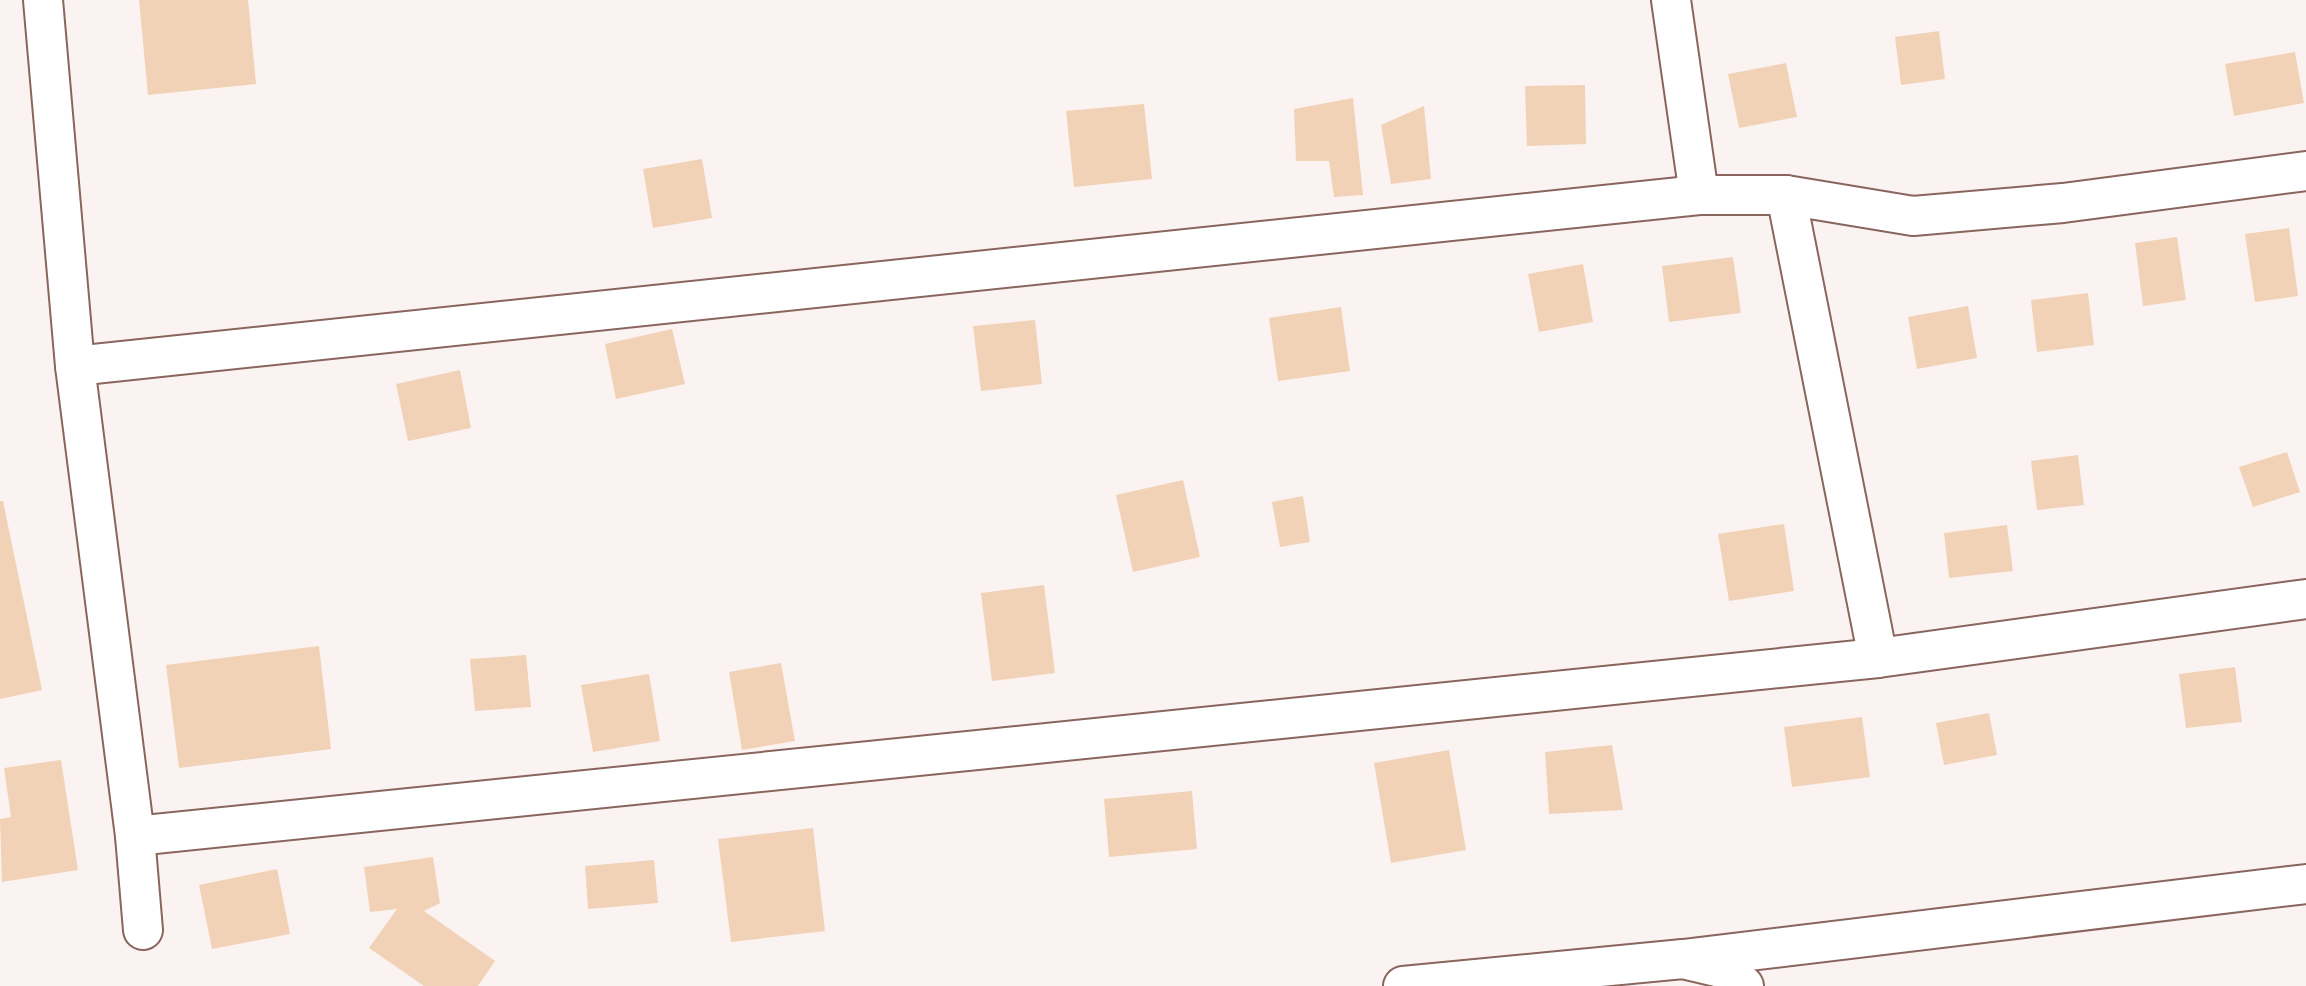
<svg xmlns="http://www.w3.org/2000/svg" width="2306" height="986" font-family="'Noto Sans',sans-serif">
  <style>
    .building { fill: #f2d2b6 }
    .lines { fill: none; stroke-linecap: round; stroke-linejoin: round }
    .minor-casing { stroke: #89655d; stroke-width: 42 }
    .minor { stroke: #fff; stroke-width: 38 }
  </style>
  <rect width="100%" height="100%" fill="#fbf3f1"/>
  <g class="building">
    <path d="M139 0H248L256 84 148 95Z"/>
    <path d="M1939 31 1945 79 1901 85 1895 37Z"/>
    <path d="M2295 52 2304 103 2234 116 2225 64Z"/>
    <path d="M1786 63 1797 117 1739 128 1728 74Z"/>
    <path d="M1585 85 1586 144 1527 146 1525 86Z"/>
    <path d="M1353 98 1363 195 1334 197 1329 161H1296L1294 109Z"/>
    <path d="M1144 104 1152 179 1074 187 1066 111Z"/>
    <path d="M1424 106 1431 179 1391 184 1381 125Z"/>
    <path d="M702 159 712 218 653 228 643 169Z"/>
    <path d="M2289 228 2298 296 2255 302 2245 234Z"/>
    <path d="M2177 237 2186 300 2143 306 2135 243Z"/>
    <path d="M1733 257 1741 313 1669 322 1662 266Z"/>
    <path d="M1583 264 1593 322 1539 332 1528 274Z"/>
    <path d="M2088 293 2094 345 2037 352 2031 300Z"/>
    <path d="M1968 306 1977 358 1917 369 1908 317Z"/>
    <path d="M1341 307 1350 371 1278 381 1269 318Z"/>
    <path d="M1035 320 1042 384 981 391 973 326Z"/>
    <path d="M672 329 685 384 616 399 605 344Z"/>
    <path d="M460 370 471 428 408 441 396 384Z"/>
    <path d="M2287 452 2300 492 2253 507 2239 467Z"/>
    <path d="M2078 455 2084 505 2037 510 2031 461Z"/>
    <path d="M1183 480 1200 557 1133 572 1116 495Z"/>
    <path d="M1303 496 1310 542 1280 547 1272 502Z"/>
    <path d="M0 501H3L42 690 0 699Z"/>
    <path d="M1784 524 1794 591 1729 601 1718 534Z"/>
    <path d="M2007 525 2013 571 1949 578 1944 533Z"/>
    <path d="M1044 585 1055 673 992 681 981 593Z"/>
    <path d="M319 646 331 749 179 768 166 665Z"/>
    <path d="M526 655 531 707 475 711 470 659Z"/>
    <path d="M781 663 795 741 742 750 729 672Z"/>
    <path d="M2235 667 2242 722 2186 728 2179 674Z"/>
    <path d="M649 674 660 741 593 752 581 685Z"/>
    <path d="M1989 713 1997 755 1944 765 1936 723Z"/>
    <path d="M1862 717 1870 777 1792 787 1784 727Z"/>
    <path d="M1612 745 1623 810 1549 814 1545 752Z"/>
    <path d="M1449 750 1466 850 1391 863 1374 763Z"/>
    <path d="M61 760 78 870 2 882 0 819 11 817 4 768Z"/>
    <path d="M1192 791 1197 849 1109 857 1104 799Z"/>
    <path d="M813 828 825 931 731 942 718 839Z"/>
    <path d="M433 857 440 903 424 911 495 961 478 986H424L369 948 397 909 370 912 364 867Z"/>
    <path d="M654 860 658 903 588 909 585 866Z"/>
    <path d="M277 869 290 934 212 949 199 885Z"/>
  </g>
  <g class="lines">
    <defs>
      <g id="minor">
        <path d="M43 0 75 366 135 836 143 930"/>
        <path d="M1671 0 1699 195"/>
        <path d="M1786 195 1878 658"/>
        <path d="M75 366 1699 195H1786L1913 216 2063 203 2306 171"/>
        <path d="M135 836 1878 658 2306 599"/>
        <path d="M1683 959 2306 884"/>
        <path d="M1403 986 1683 959 1725 969 1744 986"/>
      </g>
    </defs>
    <use href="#minor" class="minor-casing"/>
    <use href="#minor" class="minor"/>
  </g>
</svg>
